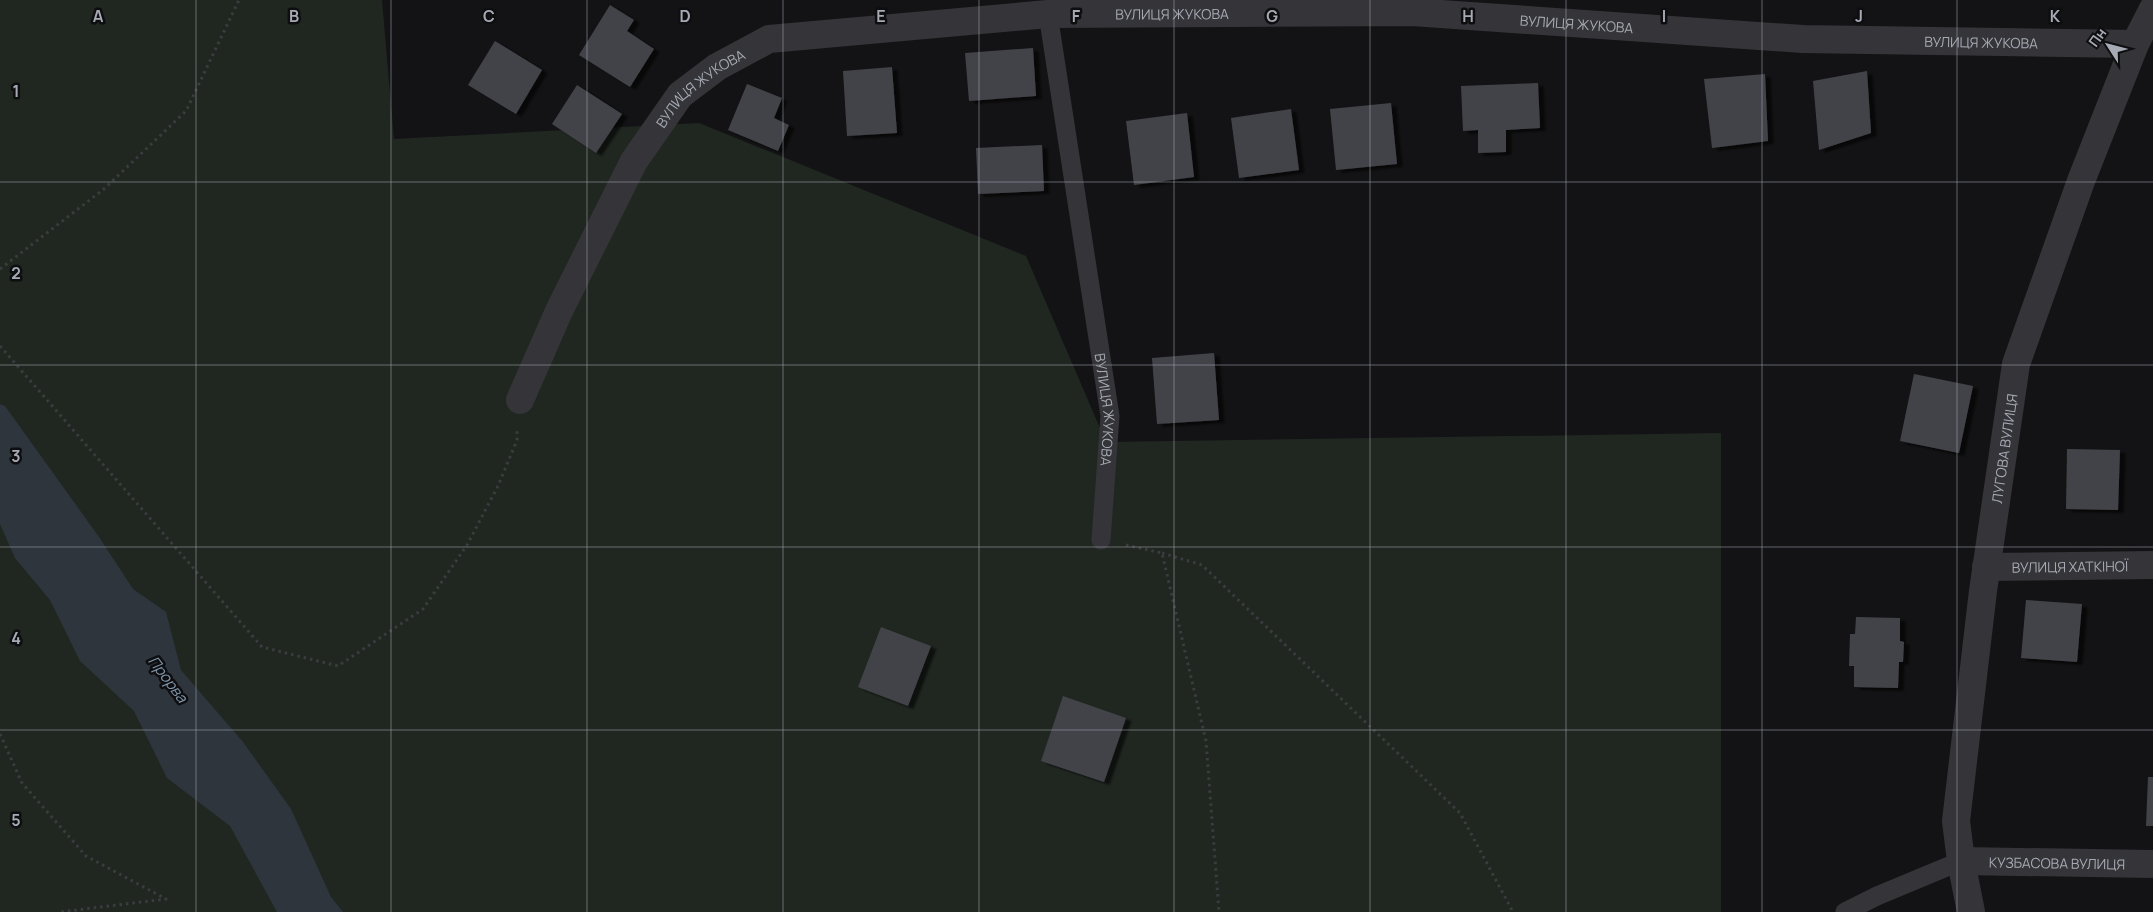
<svg xmlns="http://www.w3.org/2000/svg" width="2153" height="912" font-family="Manrope,sans-serif">
  <style>
    .green { fill: #202721 }
    .water { fill: #2e353c }
    .building { fill: #424348; filter: url(#shadow) }
    .lines { fill: none; stroke-linecap: round; stroke-linejoin: round }
    .path { stroke: #3b3c40; stroke-width: 3; stroke-dasharray: 2.5 4; stroke-linecap: butt }
    .service { stroke: #353539; stroke-width: 19 }
    .minor { stroke: #353539; stroke-width: 28 }
    .grid { fill: none; stroke: #a6aab4; stroke-width: 1; stroke-opacity: 0.55 }
    .labels { text-anchor: middle; dominant-baseline: central; stroke-width: 5; stroke-linejoin: round; paint-order: stroke }
    .street-label { font-size: 14px; fill: #a6aab4; stroke: #0e0e10 }
    .water-label { font-size: 15px; font-style: italic; fill: #8096ac; stroke: #0e0e10 }
    .grid-label { font-size: 16px; text-anchor: middle; font-weight: bold; fill: #a6aab4; stroke: #0e0e10; stroke-width: 5; stroke-linejoin: round; paint-order: stroke }
  </style>
  <defs>
    <filter id="shadow"><feDropShadow dx="5.5" dy="3" stdDeviation="1" flood-color="#0009"/></filter>
  </defs>
  <rect width="100%" height="100%" fill="#131315"/>
  <path class="green" d="M0 0H382L394 139 699 123 1026 256 1106 442 1721 433V912H0Z"/>
  <path class="water" d="M0 404 5 406 99 537 133 589 166 612 181 670 243 742 291 809 331 897 343 912H277L230 826 167 778 134 711 80 661 50 600 15 558 0 524Z"/>
  <g class="building">
    <path d="M610 5 634 20 627 31 654 49 630 87 579 55Z"/>
    <path d="M495 41 542 70 516 114 468 85Z"/>
    <path d="M1033 48 1036 96 969 101 965 53Z"/>
    <path d="M892 67 897 133 847 136 843 71Z"/>
    <path d="M1867 71 1871 133 1819 150 1813 81Z"/>
    <path d="M1765 74 1768 141 1712 148 1704 79Z"/>
    <path d="M1538 83 1540 128 1506 130V152L1478 153V130L1463 131 1461 86Z"/>
    <path d="M747 84 782 98 774 118 789 125 778 151 728 130Z"/>
    <path d="M577 85 622 114 596 153 552 124Z"/>
    <path d="M1391 103 1397 164 1336 170 1330 109Z"/>
    <path d="M1291 109 1299 170 1239 178 1231 118Z"/>
    <path d="M1187 113 1194 177 1134 185 1126 121Z"/>
    <path d="M1042 145 1044 191 978 194 976 148Z"/>
    <path d="M1214 353 1219 420 1157 424 1152 358Z"/>
    <path d="M1914 374 1973 386 1959 453 1900 441Z"/>
    <path d="M2067 449 2120 450 2118 510 2066 509Z"/>
    <path d="M2026 600 2082 604 2077 662 2021 658Z"/>
    <path d="M1856 617 1900 618V641L1904 642 1903 662H1899L1898 688 1854 687V666H1849L1850 634H1855Z"/>
    <path d="M881 627 931 646 908 706 858 687Z"/>
    <path d="M1063 696 1126 718 1104 782 1041 761Z"/>
    <path d="M2148 777H2153V826H2146Z"/>
  </g>
  <g class="lines">
    <g class="path">
      <path d="M0 269 104 189 186 111 239 0"/>
      <path d="M0 346 262 647 338 666 423 609 467 545 498 486 517 440V431"/>
      <path d="M1126 545 1162 553 1206 741 1219 912"/>
      <path d="M1162 553 1202 565 1460 813 1513 912"/>
      <path d="M0 734 22 783 86 856 166 899 60 912"/>
    </g>
    <g class="service">
      <path id="s1" d="M1048 14 1110 416 1101 540"/>
      <path d="M1845 912 1877 896 1961 861"/>
    </g>
    <g class="minor">
      <path id="s2" d="M520 400 559 311 634 161 680 95 717 67 769 39 1048 14 1412 12 1803 39 2135 44"/>
      <path id="s3" d="M1986 567 2153 565"/>
      <path id="s4" d="M1961 861 2153 864"/>
      <path id="s5" d="M1971 912 1961 861 1956 821 1983 591 2016 364 2081 181 2135 44 2153 9"/>
    </g>
  </g>
  <path class="grid" d="M196 0V912M391 0V912M587 0V912M783 0V912M979 0V912M1174 0V912M1370 0V912M1566 0V912M1762 0V912M1957 0V912M0 182H2153M0 365H2153M0 547H2153M0 730H2153"/>
  <g class="labels">
    <g class="street-label">
      <text stroke="none"><textPath href="#s2" startOffset="855">ВУЛИЦЯ ЖУКОВА</textPath></text>
      <text stroke="none"><textPath href="#s2" startOffset="1260">ВУЛИЦЯ ЖУКОВА</textPath></text>
      <text stroke="none"><textPath href="#s2" startOffset="1665">ВУЛИЦЯ ЖУКОВА</textPath></text>
      <text stroke="none"><textPath href="#s2" startOffset="365">ВУЛИЦЯ ЖУКОВА</textPath></text>
      <text stroke="none"><textPath href="#s1" startOffset="400">ВУЛИЦЯ ЖУКОВА</textPath></text>
      <text stroke="none"><textPath href="#s5" startOffset="468">ЛУГОВА ВУЛИЦЯ</textPath></text>
      <text stroke="none"><textPath href="#s3" startOffset="84">ВУЛИЦЯ ХАТКІНОЇ</textPath></text>
      <text stroke="none"><textPath href="#s4" startOffset="96">КУЗБАСОВА ВУЛИЦЯ</textPath></text>
    </g>
    <g class="water-label">
      <text transform="translate(168 679) rotate(53)">Прорва</text>
    </g>
  </g>
  <g class="grid-label">
    <text x="98" y="22">A</text>
    <text x="294" y="22">B</text>
    <text x="489" y="22">C</text>
    <text x="685" y="22">D</text>
    <text x="881" y="22">E</text>
    <text x="1076" y="22">F</text>
    <text x="1272" y="22">G</text>
    <text x="1468" y="22">H</text>
    <text x="1664" y="22">I</text>
    <text x="1859" y="22">J</text>
    <text x="2055" y="22">K</text>
    <text x="16" y="97">1</text>
    <text x="16" y="279">2</text>
    <text x="16" y="462">3</text>
    <text x="16" y="644">4</text>
    <text x="16" y="826">5</text>
  </g>
  <g transform="translate(2108 45) rotate(306)" stroke="#0e0e10" stroke-width="4" paint-order="stroke">
  <path d="M0-4L9 19L0 12L-9 19Z" fill="#a6aab4"/>
  <text y="-8" font-size="14" font-weight="bold" text-anchor="middle" fill="#a6aab4">Пн</text>
  </g>
</svg>
